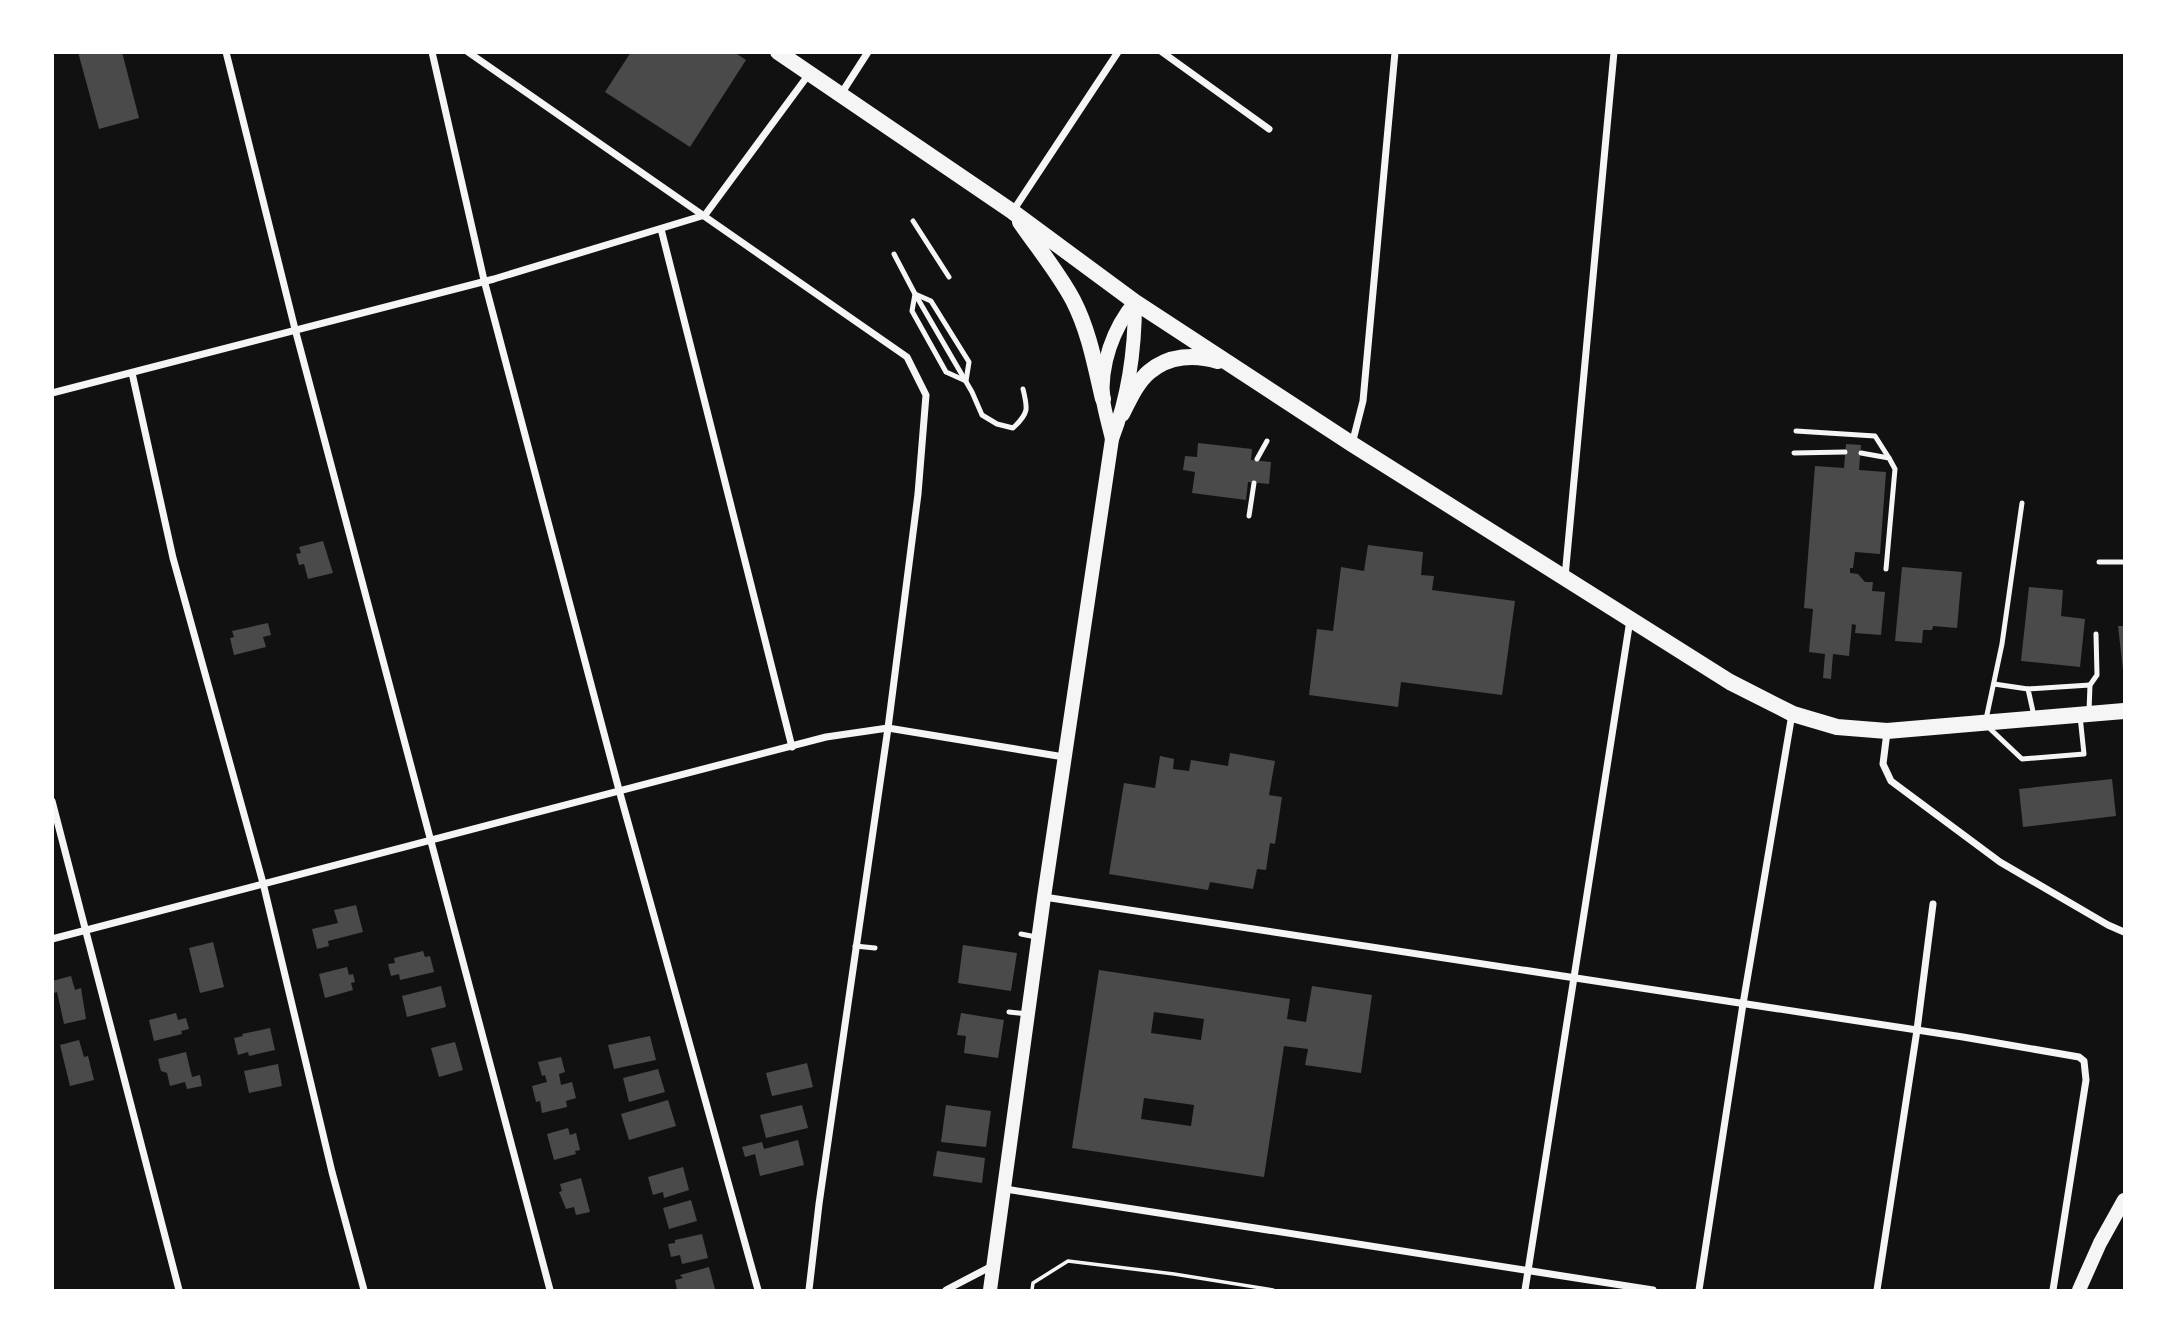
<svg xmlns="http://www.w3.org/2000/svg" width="2177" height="1343" font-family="'Source Sans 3',sans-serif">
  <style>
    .building { fill: #4a4a4a; fill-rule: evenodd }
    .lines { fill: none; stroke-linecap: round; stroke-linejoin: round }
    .path { stroke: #f5f5f5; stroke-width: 3.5 }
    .service { stroke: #f5f5f5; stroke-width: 5 }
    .minor { stroke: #f5f5f5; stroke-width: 7 }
    .secondary { stroke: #f5f5f5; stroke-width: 14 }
    .primary { stroke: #f5f5f5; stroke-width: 16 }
  </style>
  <rect width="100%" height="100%" fill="#111"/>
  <g class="building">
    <path d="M78 52H122L139 118 99 129Z"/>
    <path d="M631 52H734L746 60 690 147 605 92Z"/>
    <path d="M1198 443 1252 449 1251 460 1271 462 1269 484 1248 482 1246 500 1192 493 1195 472 1183 470 1185 456 1197 457Z"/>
    <path d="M1846 444 1861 445 1859 470 1886 472 1880 554 1855 552 1853 568H1850V573L1858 574 1865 582H1873L1872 591 1885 592 1881 635 1855 633 1856 625 1852 624 1849 656 1833 654 1831 679 1823 678 1825 654 1809 652 1813 609 1804 608 1815 466 1844 468Z"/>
    <path d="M323 541 333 573 308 579 304 564 299 565 296 554 301 553 299 547Z"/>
    <path d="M1368 545 1423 552 1421 575 1434 576 1432 590 1515 601 1502 695 1401 682 1398 707 1309 695 1317 629 1333 631 1341 567 1364 571Z"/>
    <path d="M1902 567 1962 572 1957 628 1933 626 1932 630H1923L1922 643 1895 641Z"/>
    <path d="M2029 587 2063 590 2061 616 2085 619 2080 667 2021 661Z"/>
    <path d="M268 623 271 635 263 637 266 647 234 655 230 638 234 637 232 631Z"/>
    <path d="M2118 626H2124V670H2123Z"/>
    <path d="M1230 753 1275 761 1269 795 1282 797 1275 844 1270 843 1266 870 1257 869 1253 889 1210 882 1208 890 1109 874 1124 783 1155 788 1160 756 1174 759 1173 769 1189 771 1191 760 1228 766Z"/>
    <path d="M2112 779 2116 816 2023 827 2019 789Z"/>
    <path d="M356 905 363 932 328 941 329 946 317 949 312 929 338 923 334 910Z"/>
    <path d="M213 942 224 987 200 993 189 948Z"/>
    <path d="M963 945 1017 953 1011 991 958 983Z"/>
    <path d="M423 951 425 957 430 956 434 972 400 980 399 974 391 976 388 964 395 963 394 958Z"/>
    <path d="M347 967 349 975 353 974 355 982 351 983 353 990 325 998 319 974Z"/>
    <path d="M1099 970 1290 999 1287 1019 1306 1022 1312 986 1372 995 1361 1073 1305 1065 1308 1049 1284 1046 1264 1177 1072 1148ZM1154 1012 1204 1019 1201 1040 1151 1033ZM1144 1098 1194 1105 1191 1126 1141 1119Z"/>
    <path d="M71 976 75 990 81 988 86 1019 64 1024 57 992 54 993 52 981Z"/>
    <path d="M441 986 446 1007 407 1017 402 996Z"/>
    <path d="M176 1013 178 1020 186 1018 189 1029 181 1031 182 1034 154 1041 149 1020Z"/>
    <path d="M961 1013 1004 1020 998 1058 964 1053 966 1036 957 1035Z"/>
    <path d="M270 1028 275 1050 249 1056 248 1052 238 1055 234 1038 243 1036 242 1034Z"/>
    <path d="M650 1036 656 1060 614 1069 608 1045Z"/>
    <path d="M79 1040 84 1057 88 1056 94 1080 70 1086 60 1045Z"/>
    <path d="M455 1042 463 1070 439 1077 431 1048Z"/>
    <path d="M186 1052 192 1077 200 1075 202 1086 187 1089 185 1082 170 1086 167 1073 161 1071 158 1059Z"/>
    <path d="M561 1057 565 1072 559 1074 561 1085 572 1082 576 1098 566 1101 567 1107 542 1113 540 1101 536 1102 532 1086 547 1082 545 1075 542 1076 538 1062Z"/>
    <path d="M807 1063 813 1087 772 1096 766 1073Z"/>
    <path d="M278 1064 282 1086 249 1093 244 1071Z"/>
    <path d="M658 1069 665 1092 629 1102 623 1078Z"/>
    <path d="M668 1100 676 1126 629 1140 621 1114Z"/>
    <path d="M802 1105 808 1128 766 1138 760 1115Z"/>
    <path d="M946 1105 991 1111 986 1147 941 1142Z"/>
    <path d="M568 1128 570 1135 576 1133 580 1150 575 1151 576 1154 554 1160 547 1134Z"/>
    <path d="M798 1140 804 1165 760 1176 755 1154 745 1157 742 1147 762 1142 764 1149Z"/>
    <path d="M937 1151 985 1158 982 1183 933 1176Z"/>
    <path d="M683 1167 689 1190 664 1198 663 1192 653 1195 648 1177Z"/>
    <path d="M581 1178 590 1212 576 1215 574 1207 566 1209 559 1192 562 1191 560 1184Z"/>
    <path d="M691 1200 697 1221 669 1229 663 1208Z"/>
    <path d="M702 1234 708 1258 682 1264 680 1255 671 1257 668 1244 675 1243V1240Z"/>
    <path d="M709 1267 715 1289 677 1290 675 1280 683 1278 680 1275Z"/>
  </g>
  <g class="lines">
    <path class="path" d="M1032 1290 1033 1283 1068 1261 1174 1274 1273 1290"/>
    <g class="service">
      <path d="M913 221 949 277"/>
      <path d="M894 254 915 294 972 392 982 415 997 424 1013 428C1029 413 1028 409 1023 389"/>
      <path d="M915 294 931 301 969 362 966 381 946 372 912 311Z"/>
      <path d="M1796 431 1875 436 1889 458"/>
      <path d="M1794 453 1845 452"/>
      <path d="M1861 453 1889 458 1895 469 1886 569"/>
      <path d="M1257 459 1267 441"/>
      <path d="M2022 503 2002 644 1985 724 2022 759 2084 754 2080 716"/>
      <path d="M1249 516 1254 483"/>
      <path d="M2099 562H2124"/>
      <path d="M1994 684 2028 689"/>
      <path d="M2090 685 2097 675 2096 634"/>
      <path d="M2034 716 2028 689 2090 685 2089 711"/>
      <path d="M1021 934 1036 937"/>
      <path d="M855 946 875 948"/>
      <path d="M1009 1012 1028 1014"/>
    </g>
    <g class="minor">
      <path d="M226 52 295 329 550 1290"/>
      <path d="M432 52 484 280 619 790 758 1290"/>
      <path d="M468 52 907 357 926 395 918 494 888 728 819 1204 809 1290"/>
      <path d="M1162 52 1269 129"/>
      <path d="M841 94 868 52"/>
      <path d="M1013 211 1118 52"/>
      <path d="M661 229 792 747"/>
      <path d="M132 373 173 558 263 883 332 1172 364 1290"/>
      <path d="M52 393 494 279 705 215 809 74"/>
      <path d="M1352 444 1363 401 1395 52"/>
      <path d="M1565 577 1614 52"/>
      <path d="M1887 732 1883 764 1891 781 2000 862 2108 925 2124 932"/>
      <path d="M52 801 179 1290"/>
      <path d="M1044 897 1963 1037 2079 1057 2084 1061 2086 1080 2053 1290"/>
      <path d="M52 939 826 737 888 728 1064 757"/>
      <path d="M1005 1189 1653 1290"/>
      <path d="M946 1290 992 1266"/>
      <path d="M1525 1290 1630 620"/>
      <path d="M1699 1290 1743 1004 1792 714"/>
      <path d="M1877 1290 1917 1030 1933 904"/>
    </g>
    <g class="secondary">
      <path d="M1112 439C1109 426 1105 413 1103 400 1100 365 1113 328 1135 302"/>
      <path d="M990 1290 1044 897 1112 439C1129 395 1135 349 1135 302"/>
      <path d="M2079 1290 2100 1243 2124 1200"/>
    </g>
    <g class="primary">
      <path d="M778 52 1013 212 1135 302 1352 444 1730 682 1793 714 1837 727 1887 731 2124 711"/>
      <path d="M1020 222C1038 248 1058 272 1073 300 1089 331 1095 365 1103 399"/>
      <path d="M1122 414C1129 400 1137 382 1149 372 1169 355 1195 354 1218 361"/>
    </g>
  </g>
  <rect width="2177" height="1343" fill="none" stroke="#ffffff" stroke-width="108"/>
</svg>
